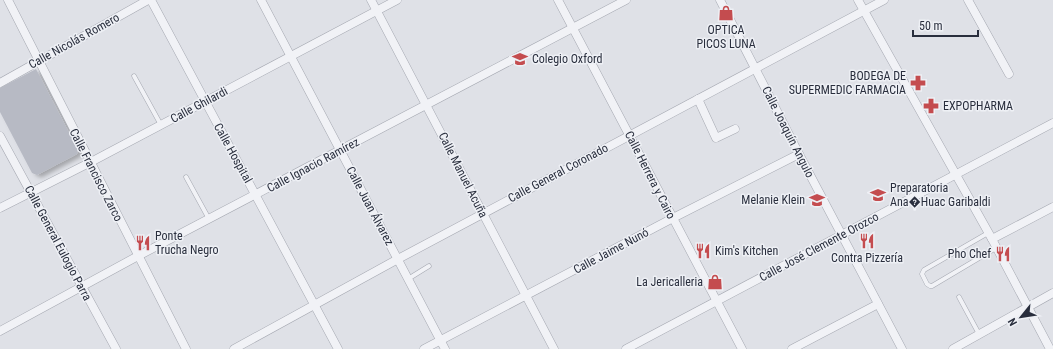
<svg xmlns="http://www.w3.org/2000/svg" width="1053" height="349" font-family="'Roboto Condensed',sans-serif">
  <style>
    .building { fill: #b7bac4; filter: url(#shadow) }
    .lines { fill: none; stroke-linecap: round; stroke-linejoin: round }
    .service-casing { stroke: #a5a8b1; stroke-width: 5 }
    .minor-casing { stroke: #a5a8b1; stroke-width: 9 }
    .service { stroke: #f1f2f6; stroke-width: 4 }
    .minor { stroke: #f1f2f6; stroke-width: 8 }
    .labels { text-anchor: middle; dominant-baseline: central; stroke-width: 3; stroke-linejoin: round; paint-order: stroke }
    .poi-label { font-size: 12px; fill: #292e3d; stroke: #eef0f5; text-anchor: start }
    .street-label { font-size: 12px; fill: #292e3d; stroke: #eef0f5 }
  </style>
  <defs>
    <filter id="shadow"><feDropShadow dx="4.5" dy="2.5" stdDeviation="2" flood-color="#0004"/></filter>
  </defs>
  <rect width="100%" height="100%" fill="#dfe1e7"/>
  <path class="building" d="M36 69 78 150 77 154 37 175 32 173 0 112V88Z"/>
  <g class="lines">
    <defs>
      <g id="service">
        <path d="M134 76 161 125"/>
        <path d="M186 177 209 219"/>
        <path d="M988 233 924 270 922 274 927 284 930 286H932L996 248"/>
        <path d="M408 279 429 266"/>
        <path d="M959 297 979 334"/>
      </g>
      <g id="minor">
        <path d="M8 0 186 349"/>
        <path d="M151 0 338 349"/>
        <path d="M261 0 445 349"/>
        <path d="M371 0 554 349"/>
        <path d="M558 0 742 349"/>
        <path d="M720 0 799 154 902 349"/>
        <path d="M858 0 992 239 1050 349"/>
        <path d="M968 0 1009 74"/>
        <path d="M0 83 148 0"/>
        <path d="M698 99 716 138 735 129"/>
        <path d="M0 136 116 349"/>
        <path d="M0 208 89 163 397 0"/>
        <path d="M992 239 1053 207"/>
        <path d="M0 331 138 256 626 0"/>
        <path d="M234 349 398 259 884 0"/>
        <path d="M424 349 673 218 799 154"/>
        <path d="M626 349 1053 123"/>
        <path d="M792 349 878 304"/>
        <path d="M953 349 1053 293"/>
      </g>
    </defs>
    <use href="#service" class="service-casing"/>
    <use href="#minor" class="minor-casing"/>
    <use href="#service" class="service"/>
    <use href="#minor" class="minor"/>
  </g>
  <defs>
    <symbol id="shop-bare" viewBox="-9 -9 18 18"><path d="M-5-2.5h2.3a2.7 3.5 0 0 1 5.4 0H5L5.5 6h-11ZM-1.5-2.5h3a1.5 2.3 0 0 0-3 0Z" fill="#c44c4f" stroke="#eef0f5" stroke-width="2.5" paint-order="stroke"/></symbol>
    <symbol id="school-bare" viewBox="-9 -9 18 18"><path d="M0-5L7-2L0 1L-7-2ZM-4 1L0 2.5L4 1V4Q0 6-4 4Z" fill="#c44c4f" stroke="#eef0f5" stroke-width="2.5" paint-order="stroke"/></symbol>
    <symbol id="pharmacy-bare" viewBox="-9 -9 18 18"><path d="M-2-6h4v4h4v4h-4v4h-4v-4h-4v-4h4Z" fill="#c44c4f" stroke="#eef0f5" stroke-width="2.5" paint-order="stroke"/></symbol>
    <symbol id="university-bare" viewBox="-9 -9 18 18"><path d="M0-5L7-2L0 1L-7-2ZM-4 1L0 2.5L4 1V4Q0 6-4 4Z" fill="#c44c4f" stroke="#eef0f5" stroke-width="2.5" paint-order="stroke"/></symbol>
    <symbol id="restaurant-bare" viewBox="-9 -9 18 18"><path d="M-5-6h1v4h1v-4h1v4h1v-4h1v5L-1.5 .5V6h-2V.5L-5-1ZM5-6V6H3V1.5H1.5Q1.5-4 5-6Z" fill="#c44c4f" stroke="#eef0f5" stroke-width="2.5" paint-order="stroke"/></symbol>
  </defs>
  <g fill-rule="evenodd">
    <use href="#shop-bare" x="715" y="2" width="22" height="22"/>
    <use href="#school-bare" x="509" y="48" width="22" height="22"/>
    <use href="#pharmacy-bare" x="907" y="72" width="22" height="22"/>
    <use href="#pharmacy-bare" x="920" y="95" width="22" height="22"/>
    <use href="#university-bare" x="867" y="184" width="22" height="22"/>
    <use href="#school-bare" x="806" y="189" width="22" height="22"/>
    <use href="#restaurant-bare" x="856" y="230" width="22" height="22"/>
    <use href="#restaurant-bare" x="132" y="232" width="22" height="22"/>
    <use href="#restaurant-bare" x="692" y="240" width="22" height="22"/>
    <use href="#restaurant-bare" x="992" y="243" width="22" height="22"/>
    <use href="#shop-bare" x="704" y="271" width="22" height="22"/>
  </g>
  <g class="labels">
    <g class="poi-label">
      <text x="726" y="30" text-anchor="middle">OPTICA<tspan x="726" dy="14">PICOS LUNA</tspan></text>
      <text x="532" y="59">Colegio Oxford</text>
      <text x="906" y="76" text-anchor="end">BODEGA DE<tspan x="906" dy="14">SUPERMEDIC FARMACIA</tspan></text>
      <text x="943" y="106">EXPOPHARMA</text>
      <text x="890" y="188">Preparatoria<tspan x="890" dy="14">Ana�Huac Garibaldi</tspan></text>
      <text x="805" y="200" text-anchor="end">Melanie Klein</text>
      <text x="155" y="236">Ponte<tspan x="155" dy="14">Trucha Negro</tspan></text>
      <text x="715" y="251">Kim's Kitchen</text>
      <text x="991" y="254" text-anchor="end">Pho Chef</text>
      <text x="867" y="258" text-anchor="middle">Contra Pizzería</text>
      <text x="703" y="282" text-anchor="end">La Jericalleria</text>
    </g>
    <g class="street-label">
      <text transform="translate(74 41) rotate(-29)">Calle Nicolás Romero</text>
      <text transform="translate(199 105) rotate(-28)">Calle Ghilardi</text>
      <text transform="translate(788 132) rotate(63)">Calle Joaquín Angulo</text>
      <text transform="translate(233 153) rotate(61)">Calle Hospital</text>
      <text transform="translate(313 165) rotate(-28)">Calle Ignacio Ramírez</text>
      <text transform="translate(558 173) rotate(-28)">Calle General Coronado</text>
      <text transform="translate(96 175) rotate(63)">Calle Francisco Zarco</text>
      <text transform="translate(463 175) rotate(63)">Calle Manuel Acuña</text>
      <text transform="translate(650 175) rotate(63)">Calle Herrera y Cairo</text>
      <text transform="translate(370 206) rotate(62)">Calle Juan Álvarez</text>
      <text transform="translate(58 243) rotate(62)">Calle General Eulogio Parra</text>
      <text transform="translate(819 247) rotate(-28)">Calle José Clemente Orozco</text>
      <text transform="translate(611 251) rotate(-28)">Calle Jaime Nunó</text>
    </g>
  </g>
  <g transform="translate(1021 317) rotate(240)" stroke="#eef0f5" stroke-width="3" paint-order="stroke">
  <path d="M0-3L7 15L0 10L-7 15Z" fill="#292e3d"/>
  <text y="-6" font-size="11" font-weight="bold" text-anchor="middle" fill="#292e3d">N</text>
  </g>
  <path d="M913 30v6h65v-6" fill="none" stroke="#292e3d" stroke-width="2"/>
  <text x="919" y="30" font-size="12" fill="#292e3d" stroke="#eef0f5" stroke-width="3" paint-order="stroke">50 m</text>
</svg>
